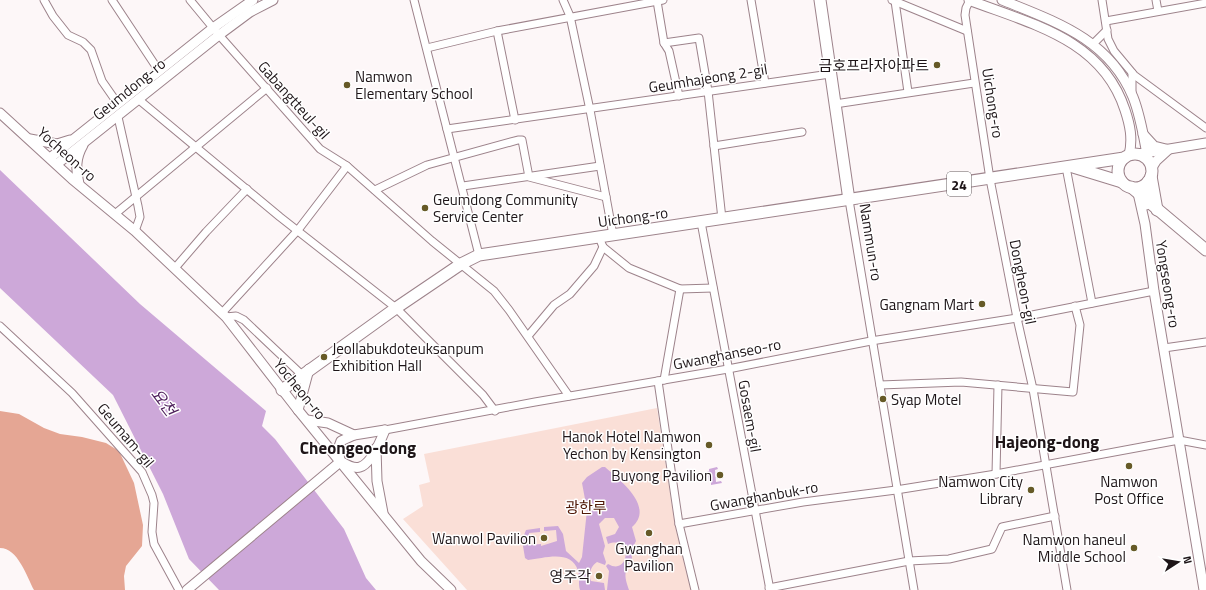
<svg xmlns="http://www.w3.org/2000/svg" width="1206" height="590" font-family="'Titillium Web','Noto Sans KR',sans-serif">
  <style>
    .green { fill: #fadfd7 }
    .forest { fill: #e5a694 }
    .water { fill: #cda8d9 }
    .lines { fill: none; stroke-linecap: round; stroke-linejoin: round }
    .minor-casing { stroke: #9d838b; stroke-width: 9 }
    .tertiary-casing { stroke: #9d838b; stroke-width: 11 }
    .primary-casing { stroke: #9d838b; stroke-width: 13 }
    .minor { stroke: #fff; stroke-width: 7 }
    .tertiary { stroke: #fff; stroke-width: 9 }
    .primary { stroke: #fff; stroke-width: 11 }
    .poi-dot { fill: #665a27; stroke: #fff; stroke-width: 1.5 }
    .labels { text-anchor: middle; dominant-baseline: central; stroke-width: 3; stroke-linejoin: round; paint-order: stroke }
    .shield { fill: #fff; stroke: #625b5d; stroke-width: 1 }
    .shield-label { font-size: 14px; font-weight: bold; fill: #1e1518 }
    .poi-label { font-size: 15px; fill: #1e1518; stroke: #fff; text-anchor: end }
    .street-label { font-size: 15px; fill: #1e1518; stroke: #fff }
    .park-label { font-size: 15px; fill: #501907; stroke: #fff }
    .water-label { font-size: 16px; font-style: italic; fill: #4f215c; stroke: #fff }
    .quarter-label { font-size: 17px; font-weight: bold; fill: #1e1518; stroke: #fff }
  </style>
  <rect width="100%" height="100%" fill="#fdf7f8"/>
  <path class="green" d="M657 408 675 525 691 590H467L403 519 423 506 419 485 430 482 424 454Z"/>
  <path class="forest" d="M0 411 19 414 44 428 60 434 82 437 106 443 119 451 134 483 143 525 142 546 126 566 124 576 125 590H34C27 577 18 548 0 548Z"/>
  <g class="water">
    <path d="M0 170 140 304 266 411 262 426 275 439 344 529 366 578 376 590H219L189 559 163 494 113 395 0 288Z"/>
    <path d="M602 467H605C620 480 655 507 632 527L636 541 631 551 632 558C625 573 623 573 629 590H607L609 571 606 566 608 564C630 577 633 534 608 544L606 537 615 534 619 527 614 518H605L599 524 605 546 603 553 606 562 605 565 597 562C591 566 588 574 591 581L604 583 605 590H580C578 584 580 578 578 571 572 549 545 558 528 560L525 558 522 540 526 530 540 528V532L529 533 530 545 541 544V546L557 541 556 530 544 531V527L558 526 563 534 566 551 579 563 582 557 587 510 582 483 587 477Z"/>
    <path d="M717 467 718 469 715 470 716 482 721 481 722 483 711 485V482H709L707 472 709 471V469Z"/>
  </g>
  <g class="lines">
    <defs>
      <g id="minor">
        <path d="M44 0 53 16 68 35 83 42 91 50 102 81 118 104"/>
        <path d="M112 0 159 71"/>
        <path d="M190 0 219 35 320 149 347 166 432 241 494 291 509 310 569 396"/>
        <path d="M414 0 479 255"/>
        <path d="M563 0 570 16 590 110 613 235"/>
        <path d="M751 0 765 83"/>
        <path d="M892 0 967 31"/>
        <path d="M970 0 966 8 965 15 990 179 1017 318 1033 389 1067 590"/>
        <path d="M1102 0 1108 39 1114 51 1134 75 1206 128"/>
        <path d="M1156 0 1158 11"/>
        <path d="M657 1 664 43 669 51 679 96"/>
        <path d="M895 1 908 92"/>
        <path d="M1106 21 1206 3"/>
        <path d="M497 31 515 120"/>
        <path d="M664 43 699 38 708 91 722 219"/>
        <path d="M1093 44 1107 30"/>
        <path d="M427 48 497 31 663 0"/>
        <path d="M1132 73V95"/>
        <path d="M138 99 280 217 396 308 483 395 495 411"/>
        <path d="M835 104 974 83"/>
        <path d="M118 117 138 206 140 217 135 231"/>
        <path d="M447 129 830 74"/>
        <path d="M714 146 802 132"/>
        <path d="M1066 167 1092 303"/>
        <path d="M463 186 600 166"/>
        <path d="M375 190 427 165 518 140H522L529 177 606 197"/>
        <path d="M849 200 914 590"/>
        <path d="M115 214 267 88"/>
        <path d="M701 222 770 590"/>
        <path d="M603 247 629 268 680 289 713 288"/>
        <path d="M175 268 206 232 247 189"/>
        <path d="M222 313 298 230 347 166"/>
        <path d="M226 317 236 316 244 320 301 374"/>
        <path d="M0 326 72 393 142 472 152 495 154 503 152 532 154 544 179 590"/>
        <path d="M528 336 554 305 570 294 594 266 603 247 599 237"/>
        <path d="M1164 348 1206 342"/>
        <path d="M664 380 680 289"/>
        <path d="M658 381 679 524 803 502 896 490 996 474 1179 440 1206 445"/>
        <path d="M880 385 961 382 1073 392 1080 325 1075 306"/>
        <path d="M385 430 535 402 728 369 871 341 1017 318 1154 291"/>
        <path d="M996 474 998 385"/>
        <path d="M679 524 695 590"/>
        <path d="M769 588 909 561 949 559 992 549 1002 527 1055 516"/>
      </g>
      <g id="tertiary">
        <path d="M969 0C1031 24 1102 39 1125 110 1130 125 1133 139 1129 155"/>
        <path d="M1002 0C1056 22 1109 39 1133 97 1141 117 1144 139 1148 160"/>
        <path d="M0 113 72 179 135 231 226 317 298 410 421 561 451 590"/>
        <path d="M1143 134 1154 146 1166 149"/>
        <path d="M30 139 57 144 70 140"/>
        <path d="M1139 154 1206 143"/>
        <path d="M50 158 213 28 253 0"/>
        <path d="M57 164 219 35 250 12 273 0"/>
        <path d="M1151 169 1156 161 1168 150"/>
        <path d="M79 184C76 169 75 159 83 145"/>
        <path d="M1138 193 1145 224 1154 291 1204 590"/>
        <path d="M1146 205 1147 181"/>
        <path d="M298 410 309 369"/>
        <path d="M307 420 328 423 354 435"/>
        <path d="M376 448 377 481 383 513"/>
        <path d="M340 460 338 449 341 441 354 435 385 430"/>
        <path d="M342 462C347 465 354 469 360 467 371 464 381 440 385 430"/>
        <path d="M187 590 340 462"/>
      </g>
      <g id="primary">
        <path d="M820 0 849 200"/>
        <circle cx="1135" cy="171" r="17"/>
        <path d="M1073 167 1122 182"/>
        <path d="M1151 176 1157 210"/>
        <path d="M1131 187 1206 250"/>
        <path d="M282 390 396 308 461 264 479 255 1124 158"/>
      </g>
    </defs>
    <use href="#minor" class="minor-casing"/>
    <use href="#tertiary" class="tertiary-casing"/>
    <use href="#primary" class="primary-casing"/>
    <use href="#minor" class="minor"/>
    <use href="#tertiary" class="tertiary"/>
    <use href="#primary" class="primary"/>
  </g>
  <g class="poi-dot">
    <circle cx="937" cy="65" r="4"/>
    <circle cx="347" cy="85" r="4"/>
    <circle cx="425" cy="208" r="4"/>
    <circle cx="982" cy="304" r="4"/>
    <circle cx="324" cy="357" r="4"/>
    <circle cx="883" cy="399" r="4"/>
    <circle cx="709" cy="445" r="4"/>
    <circle cx="1129" cy="466" r="4"/>
    <circle cx="720" cy="475" r="4"/>
    <circle cx="1031" cy="490" r="4"/>
    <circle cx="649" cy="533" r="4"/>
    <circle cx="544" cy="538" r="4"/>
    <circle cx="1134" cy="548" r="4"/>
    <circle cx="599" cy="576" r="4"/>
  </g>
  <g class="labels">
    <rect class="shield" x="947" y="172" width="24" height="24" rx="3"/>
    <g class="shield-label">
      <text x="959" y="184">24</text>
    </g>
    <g class="poi-label">
      <text x="929" y="65">금호프라자아파트</text>
      <text x="355" y="76" text-anchor="start">Namwon<tspan x="355" dy="17">Elementary School</tspan></text>
      <text x="433" y="199" text-anchor="start">Geumdong Community<tspan x="433" dy="17">Service Center</tspan></text>
      <text x="974" y="304">Gangnam Mart</text>
      <text x="332" y="348" text-anchor="start">Jeollabukdoteuksanpum<tspan x="332" dy="17">Exhibition Hall</tspan></text>
      <text x="891" y="399" text-anchor="start">Syap Motel</text>
      <text x="701" y="436">Hanok Hotel Namwon<tspan x="701" dy="17">Yechon by Kensington</tspan></text>
      <text x="712" y="475">Buyong Pavilion</text>
      <text x="1023" y="481">Namwon City<tspan x="1023" dy="17">Library</tspan></text>
      <text x="1129" y="481" text-anchor="middle">Namwon<tspan x="1129" dy="17">Post Office</tspan></text>
      <text x="536" y="538">Wanwol Pavilion</text>
      <text x="1126" y="539">Namwon haneul<tspan x="1126" dy="17">Middle School</tspan></text>
      <text x="649" y="548" text-anchor="middle">Gwanghan<tspan x="649" dy="17">Pavilion</tspan></text>
      <text x="591" y="576">영주각</text>
    </g>
    <g class="street-label">
      <text transform="translate(708 78) rotate(-9)">Geumhajeong 2-gil</text>
      <text transform="translate(129 89) rotate(-39)">Geumdong-ro</text>
      <text transform="translate(294 100) rotate(48)">Gabangtteul-gil</text>
      <text transform="translate(993 103) rotate(81)">Uichong-ro</text>
      <text transform="translate(67 154) rotate(42)">Yocheon-ro</text>
      <text transform="translate(633 217) rotate(-8)">Uichong-ro</text>
      <text transform="translate(871 242) rotate(81)">Nammun-ro</text>
      <text transform="translate(1023 282) rotate(79)">Dongheon-gil</text>
      <text transform="translate(1168 284) rotate(81)">Yongseong-ro</text>
      <text transform="translate(727 354) rotate(-11)">Gwanghanseo-ro</text>
      <text transform="translate(300 389) rotate(51)">Yocheon-ro</text>
      <text transform="translate(750 416) rotate(80)">Gosaem-gil</text>
      <text transform="translate(126 435) rotate(50)">Geumam-gil</text>
      <text transform="translate(764 496) rotate(-10)">Gwanghanbuk-ro</text>
    </g>
    <g class="park-label">
      <text x="586" y="507">광한루</text>
    </g>
    <g class="water-label">
      <text transform="translate(164 402) rotate(53)">요천</text>
    </g>
    <g class="quarter-label">
      <text x="1047" y="442">Hajeong-dong</text>
      <text x="358" y="448">Cheongeo-dong</text>
    </g>
  </g>
  <g transform="translate(1178 562) rotate(78)" stroke="#ffffff" stroke-width="3" paint-order="stroke">
  <path d="M0-3L7 15L0 10L-7 15Z" fill="#1e1518"/>
  <text y="-6" font-size="11" font-weight="bold" text-anchor="middle" fill="#1e1518">N</text>
  </g>
</svg>
